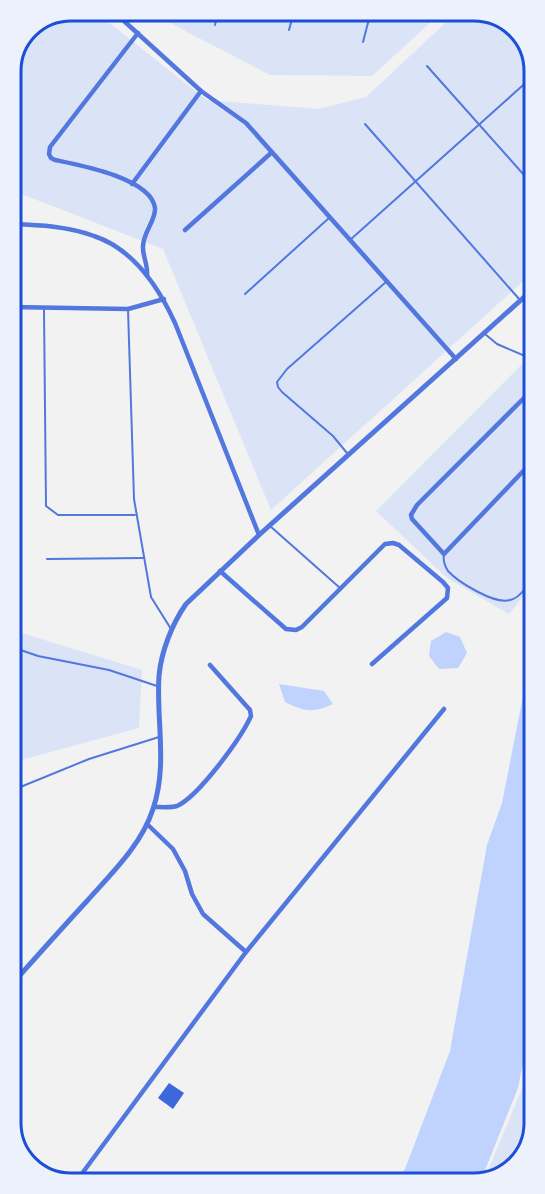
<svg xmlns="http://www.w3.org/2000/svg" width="545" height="1194" font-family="Helvetica,sans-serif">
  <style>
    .green { fill: #dbe4f7 }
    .water { fill: #bfd3fe }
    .building { fill: #3d67dc }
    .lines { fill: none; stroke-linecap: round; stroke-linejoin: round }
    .service { stroke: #5277de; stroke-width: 2 }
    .minor { stroke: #5277de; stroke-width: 4.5 }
    .tertiary { stroke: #5277de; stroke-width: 5 }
    .rim { fill: none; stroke: #1d4ed8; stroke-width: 3 }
  </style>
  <rect width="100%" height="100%" fill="#f2f2f2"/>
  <g class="green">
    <path d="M71 11H94L207 100 318 109 366 97 458 11H478L511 23 531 51 532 273 271 510 163 249 11 190V68L29 28Z"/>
    <path d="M147 11H443L372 76 270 75Z"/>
    <path d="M532 354 533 584 509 614 447 578 376 511Z"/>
    <path d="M12 630 142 670 139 728 25 759 13 766Z"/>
    <path d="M534 1028V1126L522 1159 494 1180H484L521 1091Z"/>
  </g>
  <g class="water">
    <path d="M533 609 534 1009 518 1088 481 1180 395 1181 405 1169 450 1051 487 845 502 803 529 666C529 659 531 652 529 646 526 631 521 622 533 609Z"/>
    <path d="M446 632 460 637 467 653 458 668 439 669 429 656 431 641Z"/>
    <path d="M279 684 324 691 333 704C313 713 305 712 285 702Z"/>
  </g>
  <path class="building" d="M169 1083 184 1093 173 1109 158 1098Z"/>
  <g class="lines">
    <g class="service">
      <path d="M215 25 218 11"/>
      <path d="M289 30 294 11"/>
      <path d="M25 36 33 26"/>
      <path d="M363 42 371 11"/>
      <path d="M427 66 532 184"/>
      <path d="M365 124 520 300"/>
      <path d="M350 240 531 78"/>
      <path d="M245 294 329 218"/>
      <path d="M128 309 134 499 151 597 171 629"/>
      <path d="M44 310 46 506 58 515H135"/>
      <path d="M485 334 497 344 532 359"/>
      <path d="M347 453 333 436 282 392 278 387 277 382 287 369 386 282"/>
      <path d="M270 526 340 588"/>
      <path d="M444 554C443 560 444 565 448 571 458 582 495 605 510 600 520 598 527 586 533 578"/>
      <path d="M47 559 143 558"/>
      <path d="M12 647 38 656 109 670 157 686"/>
      <path d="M13 790 89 759 159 737"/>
    </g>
    <g class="minor">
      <path d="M113 11 201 91 246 123 456 359"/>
      <path d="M505 21 528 47"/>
      <path d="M138 33 50 147 49 154 51 158 55 160C79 165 151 178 155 208 156 221 142 233 143 248 143 257 148 265 147 275"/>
      <path d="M132 184 201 91"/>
      <path d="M11 224C39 225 68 226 94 236 133 249 159 288 175 323L259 535"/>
      <path d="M185 230 271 153"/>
      <path d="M11 307 128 309 164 299"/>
      <path d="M532 390 417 505 411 515 412 519 444 554 532 462"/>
      <path d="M220 571 286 629 296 630 302 627 385 544 393 543 399 545 443 582 448 588 447 598 372 664"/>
      <path d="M154 807C161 807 171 808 177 806 199 796 241 738 251 716L250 710 210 665"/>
      <path d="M147 824 173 849 185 871 192 894 203 914 246 952"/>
      <path d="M75 1183 246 952 444 709"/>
    </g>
    <path class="tertiary" d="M13 983C38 955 62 928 87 901 112 873 142 844 153 809 168 765 156 720 159 676 161 652 172 624 186 604L259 535 532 290"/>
  </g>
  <path d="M0 0H545V1194H0ZM71 21H474A50 50 0 0 1 524 71V1123A50 50 0 0 1 474 1173H71A50 50 0 0 1 21 1123V71A50 50 0 0 1 71 21Z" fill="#edf1fc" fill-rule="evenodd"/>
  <path class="rim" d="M71 21H474A50 50 0 0 1 524 71V1123A50 50 0 0 1 474 1173H71A50 50 0 0 1 21 1123V71A50 50 0 0 1 71 21Z"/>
</svg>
